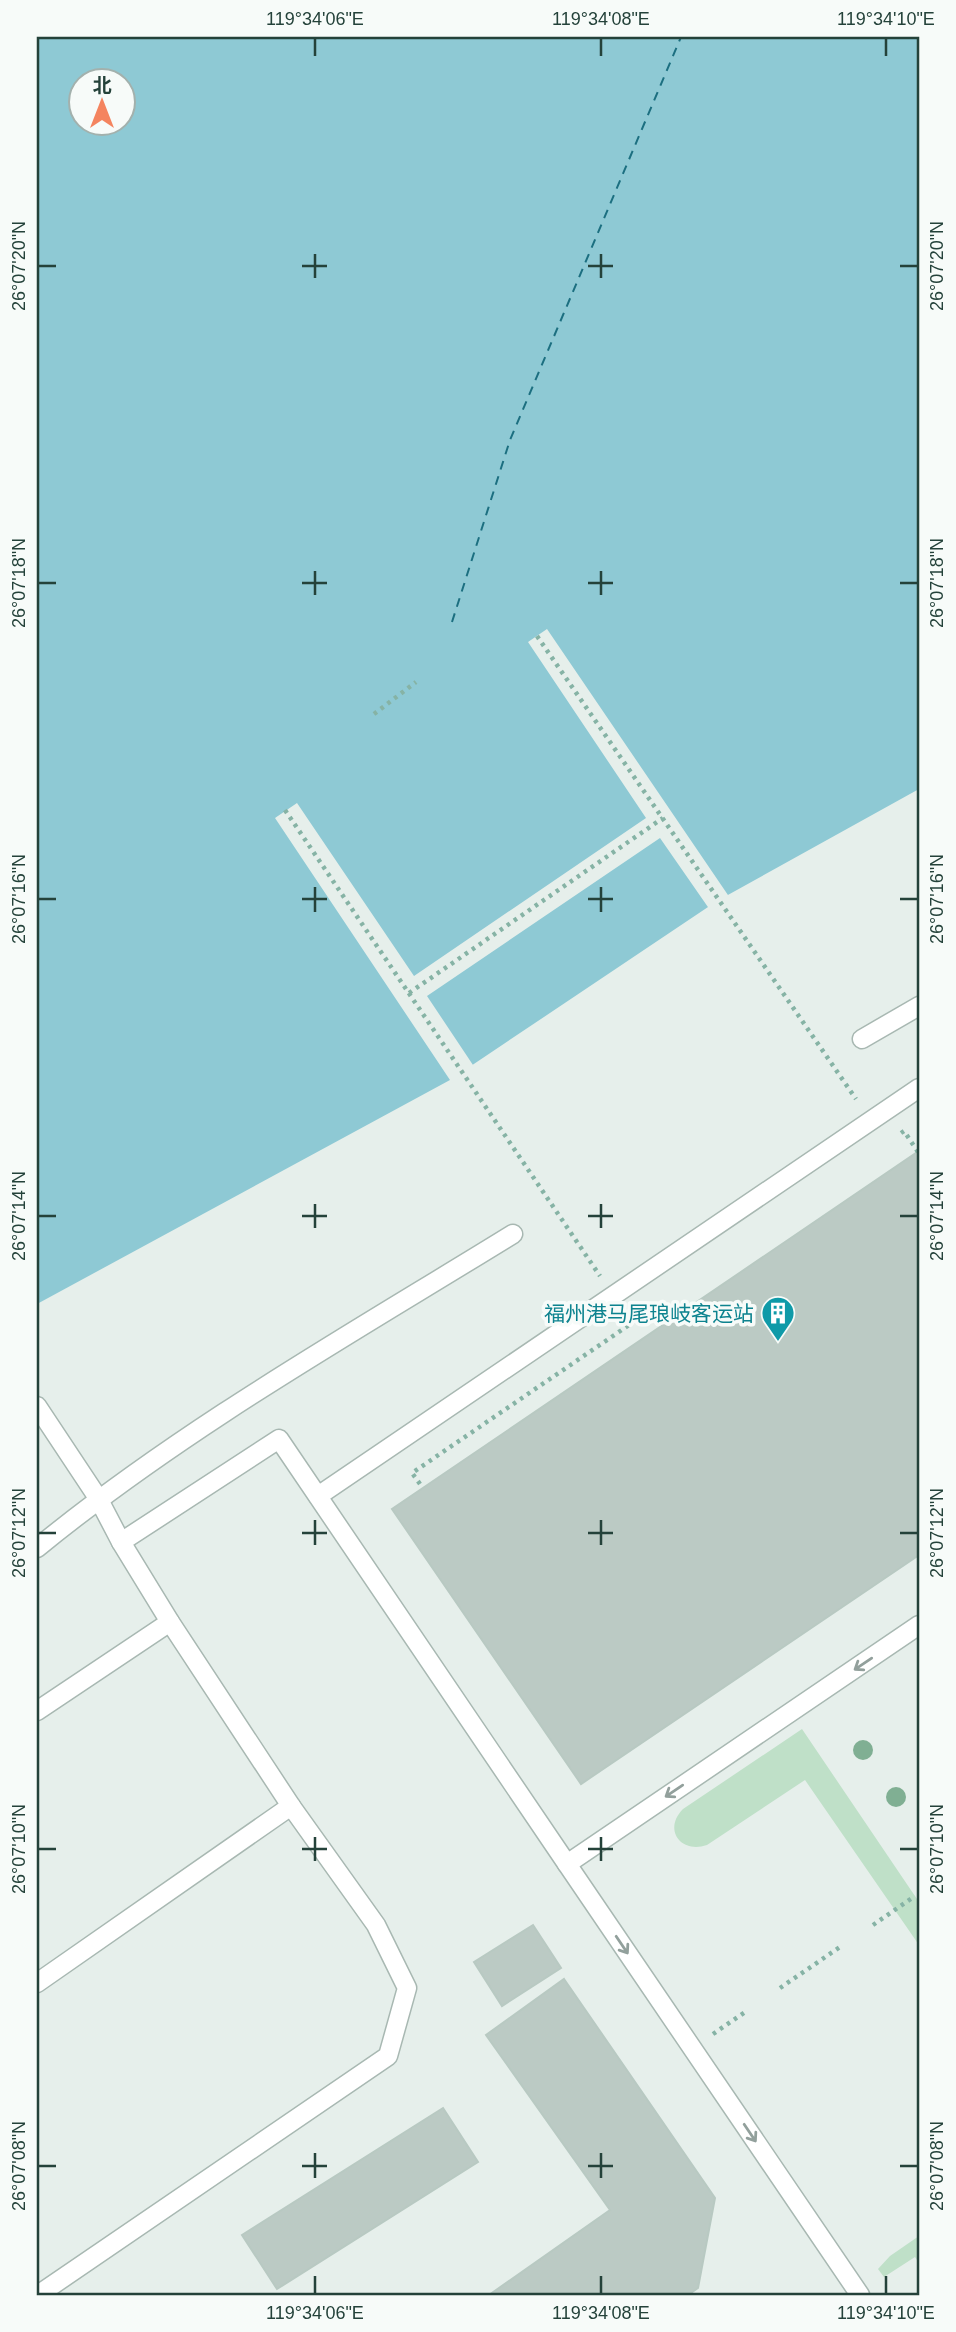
<svg xmlns="http://www.w3.org/2000/svg" width="956" height="2332" font-family="Arial,'Noto Sans SC',sans-serif">
  <style>
    .green { fill: #bfe0c8 }
    .water { fill: #8ec9d4; fill-rule: evenodd }
    .pier { fill: #e6efeb }
    .lines { fill: none; stroke-linecap: round; stroke-linejoin: round }
    .ferry { stroke: #1c6f80; stroke-width: 2; stroke-dasharray: 9 7; stroke-linecap: butt }
    .building { fill: #bbcac4; stroke: #b8c9c2; stroke-width: 2 }
    .service-casing { stroke: #a8b8b2; stroke-width: 21 }
    .path { stroke: #86b3a5; stroke-width: 4.5; stroke-dasharray: 3.5 5; stroke-linecap: butt }
    .service { stroke: #fff; stroke-width: 18 }
    .tree { fill: #80af93 }
    .oneway { stroke: #92a09c }
    .ticks { fill: none; stroke: #24423a; stroke-width: 2.5 }
    .labels { text-anchor: middle; dominant-baseline: central; stroke-width: 7; stroke-linejoin: round; paint-order: stroke }
    .culture-label { font-size: 21px; fill: #0d838f; stroke: #f7fbf9; text-anchor: end }
    .neatline { fill: none; stroke: #24423a; stroke-width: 2.5 }
    .ticks-label { font-size: 18px; text-anchor: middle; fill: #24423a }
  </style>
  <rect width="100%" height="100%" fill="#e6efeb"/>
  <g class="green">
    <path d="M802 1729 919 1902V1945L805 1780 707 1845C680 1854 663 1829 683 1809Z"/>
    <path d="M919 2236V2263L915 2257 884 2277 878 2269 890 2256Z"/>
  </g>
  <path class="water" d="M37 37H919V789L717 901 450 1080 37 1304ZM80 80H122V122H80Z"/>
  <path class="pier" d="M547 629 730 898 710 910 660 838 427 996 475 1068 452 1083 275 818 297 803 414 976 646 818 528 642Z"/>
  <g class="lines">
    <path class="ferry" d="M452 622 510 440 681 37"/>
  </g>
  <g class="building">
    <path d="M919 1151V1555L581 1784 392 1509Z"/>
    <path d="M533 1925 561 1968 502 2006 474 1962Z"/>
    <path d="M564 1979 715 2198 698 2288 688 2295H489L610 2210 486 2035Z"/>
    <path d="M443 2108 478 2162 277 2289 242 2235Z"/>
  </g>
  <g class="lines">
    <defs>
      <g id="service">
        <path d="M862 1039 919 1006"/>
        <path d="M37 1406 98 1498 121 1542 170 1622 291 1806 376 1925 407 1988 388 2056 38 2295"/>
        <path d="M318 1496 919 1088"/>
        <path d="M121 1542 279 1439 567 1864"/>
        <path d="M37 1548C184 1428 351 1334 513 1234"/>
        <path d="M37 1711 170 1622"/>
        <path d="M37 1983 291 1806"/>
        <path d="M860 2295 567 1864 919 1625"/>
      </g>
    </defs>
    <use href="#service" class="service-casing"/>
    <g class="path">
      <path d="M537 636 856 1099"/>
      <path d="M374 714 416 682"/>
      <path d="M285 810 600 1276"/>
      <path d="M409 993 663 818"/>
      <path d="M901 1133 904 1131 918 1152"/>
      <path d="M420 1484 412 1473 632 1323 627 1315"/>
      <path d="M873 1925 915 1896"/>
      <path d="M780 1988 840 1947"/>
      <path d="M713 2034 748 2010"/>
    </g>
    <use href="#service" class="service"/>
  </g>
  <g class="tree">
    <circle cx="863" cy="1750" r="10"/>
    <circle cx="896" cy="1797" r="10"/>
  </g>
  <defs><path id="oneway-shaft" d="M-6 0H5M1.5-3L5.5 0L1.5 3" fill="none" stroke-width="1.6" stroke-linecap="round" stroke-linejoin="round" transform="scale(1.75)"/></defs>
  <g class="oneway">
    <use href="#oneway-shaft" transform="translate(863 1664) rotate(146)"/>
    <use href="#oneway-shaft" transform="translate(674 1791) rotate(146)"/>
    <use href="#oneway-shaft" transform="translate(622 1945) rotate(56)"/>
    <use href="#oneway-shaft" transform="translate(750 2133) rotate(56)"/>
  </g>
  <path class="ticks" d="M315 38V56M601 38V56M886 38V56M315 254V278M601 254V278M38 266H56M302 266H327M588 266H613M900 266H918M315 571V595M601 571V595M38 583H56M302 583H327M588 583H613M900 583H918M315 887V912M601 887V912M38 899H56M302 899H327M588 899H613M900 899H918M315 1204V1228M601 1204V1228M38 1216H56M302 1216H327M588 1216H613M900 1216H918M315 1520V1545M601 1520V1545M38 1533H56M302 1533H327M588 1533H613M900 1533H918M315 1837V1861M601 1837V1861M38 1849H56M302 1849H327M588 1849H613M900 1849H918M315 2153V2178M601 2153V2178M38 2166H56M302 2166H327M588 2166H613M900 2166H918M315 2276V2294M601 2276V2294M886 2276V2294"/>
  <defs>
    <symbol id="building-pin" viewBox="-11 -11 22 30"><path d="M0 17L-7.5 6A9.5 9.5 0 1 1 7.5 6Z" fill="#0f9aa8" stroke="#f7fbf9"/><path d="M-4-6H4V6H1V3H-1V6H-4ZM-2.5-4.3h1.7v1.8h-1.7ZM.8-4.3h1.7v1.8H.8ZM-2.5-1h1.7V.8h-1.7ZM.8-1h1.7V.8H.8Z" fill="#fff"/></symbol>
  </defs>
  <g fill-rule="evenodd">
    <use href="#building-pin" x="759" y="1294" width="38" height="52"/>
  </g>
  <g class="labels">
    <g class="culture-label">
      <text x="754" y="1313">福州港马尾琅岐客运站</text>
    </g>
  </g>
  <rect width="956" height="2332" fill="none" stroke="#f7fbf9" stroke-width="77"/>
  <g transform="translate(102 102)"><circle r="33" fill="#f7fbf9" stroke="#a3b1ad" stroke-width="2"/>
  <path d="M0-5L12 26L0 18L-12 26Z" fill="#f4845f"/>
  <text y="-10" font-size="19" font-weight="bold" text-anchor="middle" fill="#24423a">北</text>
  </g>
  <rect x="38" y="38" width="880" height="2256" class="neatline"/>
  <g class="ticks-label">
    <text x="315" y="25">119°34'06"E</text>
    <text x="601" y="25">119°34'08"E</text>
    <text x="886" y="25">119°34'10"E</text>
    <text transform="translate(19 266) rotate(-90)" y="6">26°07'20"N</text>
    <text transform="translate(937 266) rotate(-90)" y="6">26°07'20"N</text>
    <text transform="translate(19 583) rotate(-90)" y="6">26°07'18"N</text>
    <text transform="translate(937 583) rotate(-90)" y="6">26°07'18"N</text>
    <text transform="translate(19 899) rotate(-90)" y="6">26°07'16"N</text>
    <text transform="translate(937 899) rotate(-90)" y="6">26°07'16"N</text>
    <text transform="translate(19 1216) rotate(-90)" y="6">26°07'14"N</text>
    <text transform="translate(937 1216) rotate(-90)" y="6">26°07'14"N</text>
    <text transform="translate(19 1533) rotate(-90)" y="6">26°07'12"N</text>
    <text transform="translate(937 1533) rotate(-90)" y="6">26°07'12"N</text>
    <text transform="translate(19 1849) rotate(-90)" y="6">26°07'10"N</text>
    <text transform="translate(937 1849) rotate(-90)" y="6">26°07'10"N</text>
    <text transform="translate(19 2166) rotate(-90)" y="6">26°07'08"N</text>
    <text transform="translate(937 2166) rotate(-90)" y="6">26°07'08"N</text>
    <text x="315" y="2319">119°34'06"E</text>
    <text x="601" y="2319">119°34'08"E</text>
    <text x="886" y="2319">119°34'10"E</text>
  </g>
</svg>
